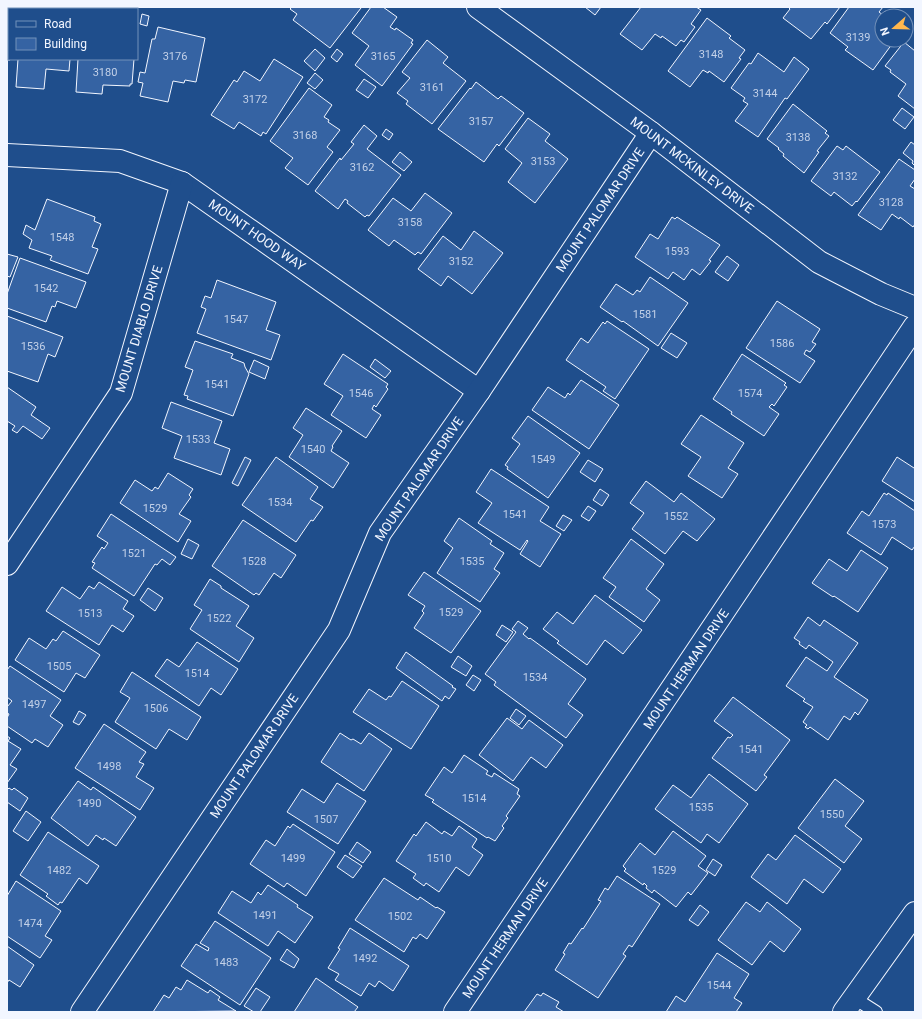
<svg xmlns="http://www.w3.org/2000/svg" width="922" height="1019" font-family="Roboto,sans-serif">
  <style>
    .building { fill: #3563a3; stroke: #f2f6ff }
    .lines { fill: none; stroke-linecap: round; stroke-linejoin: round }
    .lane-casing { stroke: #f2f6ff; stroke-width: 14 }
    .street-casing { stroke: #f2f6ff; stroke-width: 24 }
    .secondary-casing { stroke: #f2f6ff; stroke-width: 24 }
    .lane { stroke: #1f4e8c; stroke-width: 12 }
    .street { stroke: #1f4e8c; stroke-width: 22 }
    .secondary { stroke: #1f4e8c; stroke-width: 22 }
    .labels { text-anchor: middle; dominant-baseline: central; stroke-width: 3; stroke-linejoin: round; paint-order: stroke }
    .number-label { font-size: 11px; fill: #c3d1e8 }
    .street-label { font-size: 13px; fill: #f2f6ff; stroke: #1f4e8c }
  </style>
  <rect width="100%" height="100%" fill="#1f4e8c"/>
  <g class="building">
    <path d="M292 7H360L361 8 330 48 293 20 297 14 290 9Z"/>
    <path d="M371 7H383L397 17 390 27 395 30 396 28 413 40 411 43 413 44 382 86 355 65 369 46 352 33Z"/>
    <path d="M585 7H601L595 15Z"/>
    <path d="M641 7H696L701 10 691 24 695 27 684 42 681 40 676 46 662 36 661 38 655 34 642 50 620 34Z"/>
    <path d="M788 7H840L827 24 825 22 811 39 783 18 790 9Z"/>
    <path d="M849 7H883L879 12 883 15 885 11 892 16H882V40H895L873 70 845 50 848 47 830 33Z"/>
    <path d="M142 14 149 16 147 26 140 24Z"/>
    <path d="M707 18 731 36 729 38 745 50 739 58 741 59 724 82 709 71 708 73 703 70 690 87 668 71Z"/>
    <path d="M158 27 205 38 196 82 185 80 184 83 173 81 168 102 140 96 143 83 138 82 140 72 145 73 152 39H155Z"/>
    <path d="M7 38H9V59L10 60H7Z"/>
    <path d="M427 40 448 57 443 63 466 81 432 124 406 104 408 101 397 93 410 78 402 72Z"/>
    <path d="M904 42 915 51V109L898 96 906 84 890 72 891 70 885 66Z"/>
    <path d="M315 49 325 58 315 71 304 61Z"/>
    <path d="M337 49 343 54 337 62 331 57Z"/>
    <path d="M758 53 784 72 794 57 809 69 787 99 785 98 758 137 735 121 748 104 743 101 745 98 731 88 749 63 751 64Z"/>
    <path d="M18 59H70L69 71 46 69 44 89 16 87Z"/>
    <path d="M78 59H134L132 84H130V86L103 85 102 94 76 92Z"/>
    <path d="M274 59 303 77 266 134 263 132 261 136 239 122 234 129 211 115 234 80 237 82 244 71 260 81Z"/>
    <path d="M315 73 323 80 315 89 307 83Z"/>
    <path d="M364 79 376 87 368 98 356 90Z"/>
    <path d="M476 82 498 99 501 96 524 113 499 146 497 144 484 162 438 129 470 88 471 89Z"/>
    <path d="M309 88 332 105 324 117 329 120 328 122 340 130 327 147 333 152 308 185 285 168 293 158 270 141Z"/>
    <path d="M793 104 827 131 825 133 829 136 817 151 819 152 804 173 783 156 784 154 778 149 779 148 767 139Z"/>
    <path d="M902 108 914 117 905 129 893 120Z"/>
    <path d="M528 118 550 134 545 141 568 159 535 203 508 182 522 163 505 149Z"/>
    <path d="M364 125 377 136 367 149 401 175 369 216 367 215 365 217 347 203 348 201 345 199 338 209 315 191 340 158 341 160 354 144 351 142Z"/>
    <path d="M386 129 393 134 389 140 382 135Z"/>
    <path d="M911 142 915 145V166L912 163 913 161 903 153Z"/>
    <path d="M837 146 843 150 846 146 880 172 857 202 856 201 852 206 834 192 831 196 811 181Z"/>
    <path d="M400 152 412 162 404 171 392 162Z"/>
    <path d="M899 159 915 170V179L910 186 915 189V224L913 227 900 217 899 219 892 214 881 230 858 215Z"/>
    <path d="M425 193 452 213 421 254 418 252 415 255 394 240 389 246 368 230 393 198 411 211Z"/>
    <path d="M47 199 95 217 94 221 101 224 92 247 98 249 88 274 50 260 52 256 29 248 32 240 23 234 26 225 35 230Z"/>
    <path d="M672 217 675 219 677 217 720 245 709 260 711 261 700 275 692 269 684 280 673 272 668 279 635 257 650 234 658 239Z"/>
    <path d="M474 231 503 253 472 294 448 276 441 286 418 269 443 236 461 250Z"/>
    <path d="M7 254 18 257 10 277 7 276Z"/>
    <path d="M727 256 739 265 728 281 715 272Z"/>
    <path d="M20 258 86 282 76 308 57 301 55 307 52 306 46 322 7 308V294Z"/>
    <path d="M650 277 688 303 658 346 623 321 622 322 600 307 616 284 633 295 637 290 640 292Z"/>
    <path d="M217 280 276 302 266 330 280 335 271 360 197 333 206 309 201 307 205 296 211 298Z"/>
    <path d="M777 301 820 329 812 342 816 344 810 352 806 350 804 354 815 361 800 383 746 348Z"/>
    <path d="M7 316 63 337 55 357 48 354 38 382 7 371Z"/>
    <path d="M607 321 649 349 615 399 603 391 606 387 566 360 581 338 588 343 603 322 605 324Z"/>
    <path d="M671 333 687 343 677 358 661 348Z"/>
    <path d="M195 341 233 354 231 358 244 363 245 367 249 374 233 416 187 399 188 396 184 395 193 370 185 367Z"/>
    <path d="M343 354 388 384 386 387 388 389 376 407 374 405 372 409 381 415 366 438 331 415 343 396 324 384Z"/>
    <path d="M742 354 786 383 784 385 787 387 774 406 772 404 769 407 779 414 764 436 731 414 732 412 713 399Z"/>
    <path d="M375 359 391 371 385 378 370 367Z"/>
    <path d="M254 360 269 367 265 379 249 372Z"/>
    <path d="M581 380 619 405 589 449 532 410 548 387 565 398 568 393 570 395Z"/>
    <path d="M7 387 36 407 31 415 50 428 42 439 23 426 17 433 12 430 15 426 7 421Z"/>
    <path d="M171 402 222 421 214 443 230 449 221 475 174 458 182 436 162 428Z"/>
    <path d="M306 408 342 431 332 446 333 447 331 451 349 463 333 488 289 457 303 435 293 428Z"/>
    <path d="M701 415 744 443 728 468 738 474 722 498 688 476 701 457 681 444Z"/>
    <path d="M528 416 580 453 548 498 507 469 508 467 505 465 520 444 512 438Z"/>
    <path d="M245 457 251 460 238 486 232 483Z"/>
    <path d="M276 457 318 487 310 499 323 507 313 521 311 520 296 542 242 505Z"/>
    <path d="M897 457 914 468 915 467V502L882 481Z"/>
    <path d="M588 460 603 469 595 482 580 472Z"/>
    <path d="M491 469 549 507 540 521 561 534 540 567 520 554 528 541 527 540 520 550 478 523 492 503 476 492Z"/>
    <path d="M168 473 193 489 189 495 191 497 179 514 191 521 178 542 120 503 135 480 152 491 155 487 158 489Z"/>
    <path d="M646 481 674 502 681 493 715 519 697 541 683 531 665 554 632 529 644 513 630 503Z"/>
    <path d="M600 489 609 495 602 506 593 500Z"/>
    <path d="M884 493 887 495 888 493 915 511V546L912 550 892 537 881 555 847 533 862 511 869 516Z"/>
    <path d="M588 506 596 511 589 521 581 516Z"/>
    <path d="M111 514 176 557 170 565 162 559 157 565 155 564 134 596 92 568 95 563 92 562 102 547 104 549 108 543 97 536Z"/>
    <path d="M563 515 572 520 564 531 556 526Z"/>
    <path d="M459 518 492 541 490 544 504 553 494 569 500 573 480 602 437 573 453 548 444 541Z"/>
    <path d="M243 520 296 555 281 578 274 573 259 595 256 593 254 595 212 566Z"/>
    <path d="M188 539 199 545 192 559 181 554Z"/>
    <path d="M631 539 664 564 646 589 660 600 644 622 609 597 616 587 603 578Z"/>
    <path d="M861 550 888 568 858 612 834 596 833 597 812 583 829 559 847 571Z"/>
    <path d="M424 572 481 611 451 653 414 628 424 613 422 611 425 606 408 595Z"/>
    <path d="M210 579 221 586V588L249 606 236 626 254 638 239 662 190 629 202 610 194 605Z"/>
    <path d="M99 582 128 601 123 609 134 616 123 632 112 625 99 645 46 611 62 587 80 599 89 586 94 589Z"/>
    <path d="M148 588 163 598 155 611 140 600Z"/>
    <path d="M595 595 642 630 623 654 605 640 587 665 557 643 559 641 543 629 557 612 573 624Z"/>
    <path d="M808 617 820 626 824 620 858 643 834 677 868 700 858 715 855 712 850 720 844 716 828 740 810 727 808 729 805 727 807 725 803 722 813 707 803 701 805 699 786 686 806 657 827 671 833 662 809 645 806 649 799 644 800 642 794 638Z"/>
    <path d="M518 621 528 628 523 634 529 639 530 638 586 679 568 704 583 715 566 738 494 685 496 682 485 674 516 632 512 629Z"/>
    <path d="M502 625 513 632 506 642 496 635Z"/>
    <path d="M63 631 100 655 85 678 76 673 64 692 15 660 29 638 46 649 53 639 56 641Z"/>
    <path d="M197 642 238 669 221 695 211 688 199 706 155 676 167 659 179 667Z"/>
    <path d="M406 652 453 686 452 687 456 689 449 699 445 696 442 701 396 668Z"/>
    <path d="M458 656 472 666 466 676 451 667Z"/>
    <path d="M10 666 61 700 50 716 63 725 48 747 35 739 32 743 7 726V718L9 714 7 713V707L12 701 7 697V670Z"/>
    <path d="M132 672 201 717 187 740 169 729 156 749 115 722 130 698 120 692Z"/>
    <path d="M473 675 481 680 474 691 466 685Z"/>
    <path d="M402 681 439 706 411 749 353 712 369 689 386 700 389 696 391 697Z"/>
    <path d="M733 697 790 740 764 775 767 777 756 791 712 758 728 737 730 738 733 735 714 721Z"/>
    <path d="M516 709 526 716 519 725 510 718Z"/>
    <path d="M79 711 86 715 79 725 73 722Z"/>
    <path d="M507 718 522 729 529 720 563 745 546 768 531 757 513 781 479 755Z"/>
    <path d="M104 724 146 752 139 762 144 764 136 777 154 788 140 810 75 768Z"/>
    <path d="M340 733 351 740 353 739 361 744 369 733 392 749 364 791 321 762Z"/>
    <path d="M7 736 10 738 8 741 21 749 10 765 17 769 7 783Z"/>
    <path d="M464 755 488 771 486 774 492 777 494 773 519 789 517 794 520 796 506 816 508 818 502 826 504 828 495 841 488 837 487 838 432 802 434 800 425 795 444 767 452 773Z"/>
    <path d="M709 774 748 804 719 843 707 834 701 843 655 809 673 785 691 798Z"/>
    <path d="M835 779 864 801 845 826 862 839 844 863 798 828Z"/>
    <path d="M78 781 91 790 93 787 136 817 116 846 104 838 103 840 96 835 88 846 51 818Z"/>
    <path d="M337 783 366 801 338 844 287 812 302 789 324 803Z"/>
    <path d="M9 788 12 790 14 788 28 798 20 811 7 802V790Z"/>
    <path d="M26 811 41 822 28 841 13 831Z"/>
    <path d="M426 822 442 834 444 831 452 836 459 826 477 839 472 847 483 855 469 876 456 867 439 892 426 883 424 886 413 878 416 874 396 861 414 834 416 836Z"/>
    <path d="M293 824 335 852 306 896 287 883 284 887 250 864 266 840 275 846 288 826 290 828Z"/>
    <path d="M673 831 706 856 698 866 708 873 691 895 688 892 676 907 654 890 652 893 646 888 647 886 644 883 643 885 624 871 626 869 623 866 640 843 655 855Z"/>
    <path d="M48 832 99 866 87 884 79 878 62 903 60 902 58 905 46 896 48 894 20 875Z"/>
    <path d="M795 835 841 869 823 893 804 879 787 904 751 877 768 854 776 860Z"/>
    <path d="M357 842 371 852 363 863 349 854Z"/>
    <path d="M345 855 362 866 353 878 337 867Z"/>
    <path d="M713 859 722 865 715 876 706 870Z"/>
    <path d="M617 876 660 904 632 947 629 945 623 954 626 956 598 998 555 970 565 954 563 953 569 943 571 944 582 928 583 929 601 901 598 900 605 888 608 890Z"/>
    <path d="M384 878 418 900 420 897 436 908 437 907 445 912 427 939 420 934 416 939 413 937 404 952 355 920Z"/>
    <path d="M16 881 61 911 45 936 52 940 40 958 7 936V896Z"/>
    <path d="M268 885 298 905 297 907 313 917 295 943 278 931 268 946 218 913 232 891 251 903 258 892 261 895Z"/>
    <path d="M746 902 760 912 767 902 801 929 784 952 770 941 752 965 718 940Z"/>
    <path d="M700 905 709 912 698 926 689 920Z"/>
    <path d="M215 921 271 958 240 1005 181 966 196 944 208 951 209 948 200 943Z"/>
    <path d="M350 928 409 966 393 991 379 981 375 987 369 983 361 996 335 980 339 974 328 968 340 949 338 948Z"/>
    <path d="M7 946 34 965 20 987 9 980 7 983Z"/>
    <path d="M287 949 299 959 294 968 280 960Z"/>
    <path d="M717 953 749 974 734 998 742 1003 736 1012H666L676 996 685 1002Z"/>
    <path d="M316 978 358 1007 354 1012H294Z"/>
    <path d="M187 980 208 993 210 990 220 997 218 1000 236 1011 153 1012 164 995 169 998 176 987 181 990Z"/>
    <path d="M256 988 270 997 260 1012H254L244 1006Z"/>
    <path d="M543 993 559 1002 556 1007 564 1012H524L537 994 541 996Z"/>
  </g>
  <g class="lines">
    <defs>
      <path id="lane" d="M854 998 876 1012"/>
      <g id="street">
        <path d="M478 7 651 133 819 262 881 294 915 308"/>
        <path d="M7 155 120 161 182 183 479 391"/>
        <path d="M7 564 121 393 182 183"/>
        <path d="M82 1012 339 630 380 533 479 391 651 133"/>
        <path d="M455 1012 915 326"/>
      </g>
      <path id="secondary" d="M844 1012 915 913"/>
    </defs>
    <use href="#lane" class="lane-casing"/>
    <use href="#street" class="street-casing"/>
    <use href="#secondary" class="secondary-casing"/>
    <use href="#lane" class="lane"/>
    <use href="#street" class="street"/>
    <use href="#secondary" class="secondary"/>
  </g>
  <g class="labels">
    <g class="number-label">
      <text x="858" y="37">3139</text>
      <text x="711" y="54">3148</text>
      <text x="175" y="56">3176</text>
      <text x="383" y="56">3165</text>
      <text x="105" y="72">3180</text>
      <text x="432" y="87">3161</text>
      <text x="765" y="93">3144</text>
      <text x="255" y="99">3172</text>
      <text x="481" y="121">3157</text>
      <text x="305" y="135">3168</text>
      <text x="798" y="137">3138</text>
      <text x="543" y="161">3153</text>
      <text x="362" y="167">3162</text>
      <text x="845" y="176">3132</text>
      <text x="891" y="202">3128</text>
      <text x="410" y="222">3158</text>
      <text x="62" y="237">1548</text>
      <text x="677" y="251">1593</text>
      <text x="461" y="261">3152</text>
      <text x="46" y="288">1542</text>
      <text x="645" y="314">1581</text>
      <text x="236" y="319">1547</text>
      <text x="782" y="343">1586</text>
      <text x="33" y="346">1536</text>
      <text x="217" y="384">1541</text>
      <text x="361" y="393">1546</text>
      <text x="750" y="393">1574</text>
      <text x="198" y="439">1533</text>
      <text x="313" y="449">1540</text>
      <text x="543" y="459">1549</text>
      <text x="280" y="502">1534</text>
      <text x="155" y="508">1529</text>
      <text x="515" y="514">1541</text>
      <text x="676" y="516">1552</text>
      <text x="884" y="524">1573</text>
      <text x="134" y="553">1521</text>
      <text x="254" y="561">1528</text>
      <text x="472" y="561">1535</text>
      <text x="451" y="612">1529</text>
      <text x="90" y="613">1513</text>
      <text x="219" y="618">1522</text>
      <text x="59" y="666">1505</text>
      <text x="197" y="673">1514</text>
      <text x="535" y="677">1534</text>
      <text x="34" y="704">1497</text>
      <text x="156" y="708">1506</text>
      <text x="751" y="749">1541</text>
      <text x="109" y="766">1498</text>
      <text x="474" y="798">1514</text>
      <text x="89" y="803">1490</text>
      <text x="701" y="807">1535</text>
      <text x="832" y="814">1550</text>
      <text x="326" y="819">1507</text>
      <text x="293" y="858">1499</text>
      <text x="439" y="858">1510</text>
      <text x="59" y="870">1482</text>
      <text x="664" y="870">1529</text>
      <text x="265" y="915">1491</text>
      <text x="400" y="916">1502</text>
      <text x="30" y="923">1474</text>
      <text x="365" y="958">1492</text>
      <text x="226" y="962">1483</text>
      <text x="719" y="985">1544</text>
    </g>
    <g class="street-label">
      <text transform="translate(692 165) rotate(37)">MOUNT MCKINLEY DRIVE</text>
      <text transform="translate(600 210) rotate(-56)">MOUNT PALOMAR DRIVE</text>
      <text transform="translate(257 235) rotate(35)">MOUNT HOOD WAY</text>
      <text transform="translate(139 329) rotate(-73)">MOUNT DIABLO DRIVE</text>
      <text transform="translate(419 479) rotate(-56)">MOUNT PALOMAR DRIVE</text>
      <text transform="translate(686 669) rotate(-56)">MOUNT HERMAN DRIVE</text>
      <text transform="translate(254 756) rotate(-56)">MOUNT PALOMAR DRIVE</text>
      <text transform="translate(505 938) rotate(-56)">MOUNT HERMAN DRIVE</text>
    </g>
  </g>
  <rect width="922" height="1019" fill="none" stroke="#f2f6ff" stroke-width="16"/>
  <rect x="8" y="8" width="130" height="52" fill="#1f4e8c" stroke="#7391ba"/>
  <rect x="16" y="21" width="20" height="6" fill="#1f4e8c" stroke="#7391ba"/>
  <text x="44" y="28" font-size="12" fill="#f2f6ff">Road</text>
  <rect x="16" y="38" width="20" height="12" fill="#3563a3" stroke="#7391ba"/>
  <text x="44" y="48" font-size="12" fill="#f2f6ff">Building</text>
  <g transform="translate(894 28) rotate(250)"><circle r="19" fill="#1f4e8c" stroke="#7391ba"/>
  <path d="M0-3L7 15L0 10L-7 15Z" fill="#ffb74d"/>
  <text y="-6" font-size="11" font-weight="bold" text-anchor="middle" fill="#f2f6ff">N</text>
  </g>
</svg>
